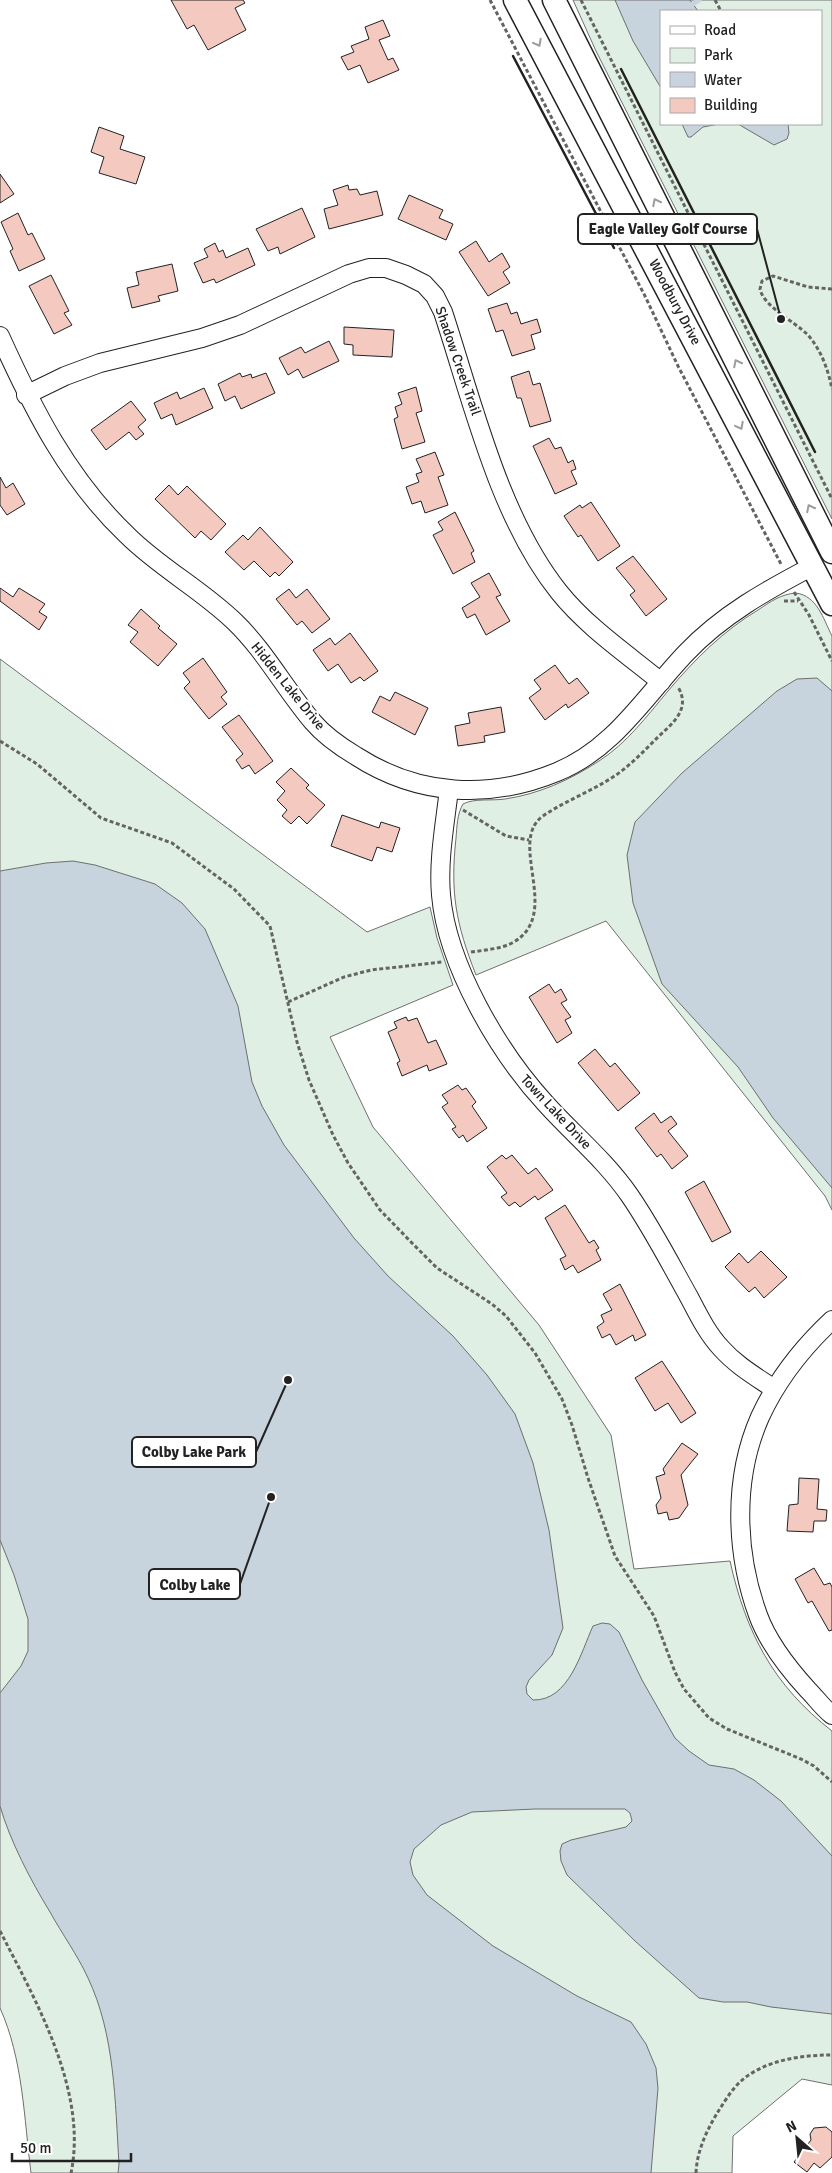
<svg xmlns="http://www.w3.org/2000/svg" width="832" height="2173" font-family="Signika,sans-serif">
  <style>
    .green { fill: #e0efe3; stroke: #6f6f6f; fill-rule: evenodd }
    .water { fill: #c7d3dd; stroke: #6f6f6f }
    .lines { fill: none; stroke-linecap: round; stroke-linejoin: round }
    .stream { stroke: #c7d3dd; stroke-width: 5 }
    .building { fill: #f3c9c0; stroke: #222 }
    .minor-casing { stroke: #222; stroke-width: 20 }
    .major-casing { stroke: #222; stroke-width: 25 }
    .path { stroke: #646464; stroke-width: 3; stroke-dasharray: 4 2.5; stroke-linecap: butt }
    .minor { stroke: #fff; stroke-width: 18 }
    .major { stroke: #fff; stroke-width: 22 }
    .wall { stroke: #222; stroke-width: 2.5 }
    .oneway { stroke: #9c9c9c }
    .labels { text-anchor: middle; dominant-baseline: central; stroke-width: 4; stroke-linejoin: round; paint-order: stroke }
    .street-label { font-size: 14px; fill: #222; stroke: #fff }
    .leader { fill: none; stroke: #222; stroke-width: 2 }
    .callout-dot { fill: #222; stroke: #fff; stroke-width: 2 }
    .callout { fill: #fff; stroke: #222; stroke-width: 2 }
    .callout-label { font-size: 15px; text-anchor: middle; font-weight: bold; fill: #222 }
  </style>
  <rect width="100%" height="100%" fill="#fff"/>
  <g class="green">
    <path d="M573 0H832V519L596 51ZM661 11H821V124H661Z"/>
    <path d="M796 593C817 596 823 618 832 636V1210L825 1196 606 921 476 975C456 924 450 893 456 838 457 827 457 814 463 804 474 798 492 801 505 799 539 794 570 780 599 761 627 743 647 716 668 691 695 659 723 631 758 610 770 602 781 594 796 593Z"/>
    <path d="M0 659 367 932 430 907 437 938 453 985 330 1037 373 1127 539 1325 611 1435 634 1569 730 1561C746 1633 773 1685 832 1731V2085L802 2079 733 2136 732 2173H31C24 2118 23 2059 0 2008Z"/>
  </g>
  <g class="water">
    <path d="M615 0H690L698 11H661V88L633 41Z"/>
    <path d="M682 124H719L703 127 691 137H688Z"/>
    <path d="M738 124H788L789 133 787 139 774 145Z"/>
    <path d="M817 678 832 691V1188L773 1118 738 1067 662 984 633 903 627 855 635 822 682 773 777 691 797 679Z"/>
    <path d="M73 861 95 865 155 884 182 903 205 929 238 1006 252 1082 262 1106 284 1145 354 1238 388 1276 453 1336 487 1375 515 1414 533 1463 549 1530 563 1628 552 1655 529 1680 526 1687 527 1694 533 1700C569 1701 581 1652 593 1626L602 1623 610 1624 619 1632 642 1680 675 1738 689 1751 709 1765 734 1769 754 1780 781 1801 832 1856V2014L771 2007 747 2002H723L699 1998 635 1941 567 1875 561 1861 560 1851 562 1844 571 1840 626 1827 632 1821 630 1813 625 1809H535L472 1812 441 1825 414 1849 410 1862 413 1875 427 1895 493 1946 577 1996 631 2022 646 2044 656 2068 658 2088 651 2173H118L119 2164C115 2101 115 2035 88 1978 77 1954 62 1934 50 1912 31 1881 10 1841 0 1806V1693L21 1666 28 1651V1619L14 1575 0 1540V871L46 863Z"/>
  </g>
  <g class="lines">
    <path class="stream" d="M693 4 699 0"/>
  </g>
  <g class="building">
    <path d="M171 0H243L245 3 235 8 246 30 208 50 194 25 187 29Z"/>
    <path d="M383 20 390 36 379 40 388 60 393 58 399 70 368 83 360 65 348 70 341 57 354 52 351 46 369 39 365 27Z"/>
    <path d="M99 127 124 136 120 149 145 157 136 184 99 173 104 157 91 152Z"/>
    <path d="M0 174 14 194 0 203Z"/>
    <path d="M348 185 349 190 357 189 360 195 377 191 383 215 329 229 324 209 338 205 333 190Z"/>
    <path d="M409 195 443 210 439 218 453 224 446 240 398 219Z"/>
    <path d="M302 208 315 237 280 254 278 247 268 251 256 229Z"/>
    <path d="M18 213 28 235 32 233 45 259 19 271 10 251 13 249 1 222Z"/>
    <path d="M476 241 489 262 502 253 510 267 503 272 510 283 488 296 459 252Z"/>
    <path d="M215 243 219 252 223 250 226 258 248 248 255 265 216 283 214 279 203 283 194 263 208 257 204 249Z"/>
    <path d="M172 264 178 291 158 296 160 301 132 308 127 288 139 285 136 272Z"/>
    <path d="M51 275 69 311 64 313 72 325 54 334 29 286Z"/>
    <path d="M507 303 511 314 517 312 521 324 537 319 541 332 531 335 535 349 512 356 503 330 496 332 488 309Z"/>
    <path d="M344 327 394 330 392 357 353 355V345L344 344Z"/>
    <path d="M329 341 339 361 303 378 298 369 288 375 279 358 301 347 305 353Z"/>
    <path d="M529 371 533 385 540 383 551 421 530 427 521 398H517L511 377Z"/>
    <path d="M240 373 242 377 251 374 252 378 266 373 275 393 241 409 235 396 225 401 218 384Z"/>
    <path d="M416 387 422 411 416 413 425 442 402 449 394 419 398 417 395 407 402 404 398 393Z"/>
    <path d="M204 388 213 408 176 425 172 414 161 419 154 403 177 392 180 399Z"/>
    <path d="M131 401 146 420 138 427 144 434 136 440 129 432 106 450 91 430Z"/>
    <path d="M549 438 555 449 561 447 568 463 573 460 576 469 571 471 577 484 555 494 533 446Z"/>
    <path d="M435 452 444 475 438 477 448 505 425 513 421 501 412 504 406 487 419 482 416 474 422 472 416 459Z"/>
    <path d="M0 477 6 488 13 483 25 504 7 515 0 505Z"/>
    <path d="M169 485 178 495 187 486 226 524 211 540 201 531 195 538 155 499Z"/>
    <path d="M591 502 620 546 598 561 581 535 578 537 564 516 580 505 582 508Z"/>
    <path d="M455 512 474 551 471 553 475 562 453 574 433 535 443 530 438 522Z"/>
    <path d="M260 527 293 562 279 576 275 572 270 577 254 561 244 570 225 552 243 535 248 540Z"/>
    <path d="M633 556 667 599 646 616 630 595 635 591 616 568Z"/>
    <path d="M489 573 501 595 496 597 510 621 486 635 475 614 467 618 462 608 480 597 471 583Z"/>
    <path d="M0 588 13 597 19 588 45 604 39 612 47 617 39 630 0 601Z"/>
    <path d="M289 589 296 598 307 589 330 619 312 633 302 621 297 625 276 599Z"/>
    <path d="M141 609 160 626 158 628 177 644 158 666 130 642 138 632 128 625Z"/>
    <path d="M350 633 378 671 364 681 360 677 351 683 338 664 328 671 313 650 330 638 335 645Z"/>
    <path d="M203 658 227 692 221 697 227 704 209 719 184 688 190 682 183 673Z"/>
    <path d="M555 665 569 684 577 678 589 693 568 708 566 704 545 720 529 698 541 689 534 680Z"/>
    <path d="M395 692 428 708 415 735 372 712 380 696 390 701Z"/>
    <path d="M501 707 505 732 484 736 485 742 458 746 455 726 470 723 468 713Z"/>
    <path d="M239 715 273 761 255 774 249 765 242 769 236 760 243 754 222 727Z"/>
    <path d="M291 768 309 785 306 788 325 805 307 824 299 816 291 824 282 816 287 810 277 800 285 791 276 782Z"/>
    <path d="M342 815 379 828 381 822 400 828 392 852 377 847 372 861 331 846Z"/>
    <path d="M549 984 555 993 561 989 567 1000 561 1003 571 1017 565 1020 572 1033 557 1043 529 997Z"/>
    <path d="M406 1017 408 1021 417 1018 428 1043 436 1040 447 1064 429 1071 427 1065 402 1076 397 1063 400 1061 388 1032 397 1028 394 1022Z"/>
    <path d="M595 1049 610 1067 615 1063 640 1093 618 1111 578 1063Z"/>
    <path d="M458 1085 462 1090 466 1088 476 1102 472 1106 487 1128 467 1142 463 1135 459 1138 452 1129 456 1127 442 1107 448 1103 442 1095Z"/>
    <path d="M654 1113 661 1123 671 1116 677 1124 668 1131 688 1156 672 1169 661 1154 657 1157 635 1128Z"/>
    <path d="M502 1155 506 1159 512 1155 528 1174 536 1168 553 1190 538 1200 535 1196 520 1207 515 1202 509 1206 501 1197 507 1193 487 1167Z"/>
    <path d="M704 1181 731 1232 712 1242 685 1192Z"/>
    <path d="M565 1205 589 1243 594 1240 599 1248 596 1250 601 1260 578 1273 573 1265 565 1270 560 1259 566 1256 545 1218Z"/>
    <path d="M761 1251 787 1277 764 1298 755 1287 749 1292 725 1267 739 1253 748 1263Z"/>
    <path d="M620 1284 646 1335 635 1341 633 1335 616 1345 610 1334 602 1338 597 1327 604 1322 601 1315 612 1310 603 1294Z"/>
    <path d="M662 1361 696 1413 681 1423 668 1403 655 1411 635 1378Z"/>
    <path d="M682 1443 698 1454 681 1475 688 1505 679 1518 669 1520 667 1512 658 1514 656 1505 661 1498 656 1477 665 1474 663 1469Z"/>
    <path d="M799 1478 819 1479 817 1509 827 1510 826 1521H814L813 1532 787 1531 789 1505 798 1504Z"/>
    <path d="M814 1568 824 1585 830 1583 832 1587V1630L829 1631 812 1601 808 1603 795 1579Z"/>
    <path d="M826 2127 832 2132V2157L820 2168 814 2163 807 2172 794 2162 811 2140 810 2134 814 2128Z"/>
  </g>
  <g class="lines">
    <defs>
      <g id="minor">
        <path d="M0 336C33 409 68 479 127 535 160 568 201 589 235 622 265 651 285 689 313 722 324 735 341 747 356 756 418 796 489 800 557 772 614 749 645 696 686 653 722 615 767 590 813 566"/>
        <path d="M26 395 65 376 100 363 202 338 240 325 349 274 369 268H386L406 275 424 284 435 296 443 312C473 403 499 517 559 592 587 627 627 654 661 682"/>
        <path d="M449 789C445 824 438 860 441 895 447 965 499 1053 546 1104 574 1135 606 1161 630 1196 652 1228 670 1263 689 1297 698 1314 707 1333 721 1348 736 1365 755 1376 774 1389"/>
        <path d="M832 1320C802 1348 777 1380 760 1417 733 1478 735 1552 758 1615 768 1643 788 1668 808 1690 816 1698 823 1708 832 1715"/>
      </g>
      <g id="major">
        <path d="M515 0 832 604"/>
        <path d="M554 0 832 552"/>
      </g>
    </defs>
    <use href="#minor" class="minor-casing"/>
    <use href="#major" class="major-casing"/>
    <g class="path">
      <path d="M490 0 645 296 678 366 782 566"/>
      <path d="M581 0 832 499"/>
      <path d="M715 0 721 11"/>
      <path d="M832 289 808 287 773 276 762 281 760 289C764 307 794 321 808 335 821 350 828 369 832 389"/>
      <path d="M794 592 809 615 832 661"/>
      <path d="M784 601H798"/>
      <path d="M0 741 37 764 101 818 172 843 234 889 270 926 297 1042 309 1080 333 1135 348 1163 380 1210 411 1242 437 1268 492 1304 506 1316 535 1353 562 1399 572 1425 588 1478 615 1556 654 1616 675 1672 684 1689 709 1718 727 1729 801 1759 814 1766 832 1782"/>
      <path d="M463 810 506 836 529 840"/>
      <path d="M471 952C485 950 500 949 512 943 564 915 506 842 543 816 565 801 590 792 613 777 630 766 644 751 658 737 673 723 691 709 678 687"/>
      <path d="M288 1002 344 977 371 970 442 962"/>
      <path d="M0 1931C36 2001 88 2092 71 2173"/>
      <path d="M696 2173C697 2152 705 2134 716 2115 723 2104 731 2090 741 2081 765 2060 801 2055 832 2055"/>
    </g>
    <use href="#minor" class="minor"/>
    <use href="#major" class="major"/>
    <g class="wall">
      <path d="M513 56 614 248"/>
      <path d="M621 69 815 452"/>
    </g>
  </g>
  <defs><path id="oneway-chevron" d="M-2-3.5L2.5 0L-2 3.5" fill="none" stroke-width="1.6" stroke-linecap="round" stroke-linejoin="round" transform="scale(1.25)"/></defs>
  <g class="oneway">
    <use href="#oneway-chevron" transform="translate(538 43) rotate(62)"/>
    <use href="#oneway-chevron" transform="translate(656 202) rotate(-117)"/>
    <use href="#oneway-chevron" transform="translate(737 363) rotate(-117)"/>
    <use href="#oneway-chevron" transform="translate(740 426) rotate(62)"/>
    <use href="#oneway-chevron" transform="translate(810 508) rotate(-117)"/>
  </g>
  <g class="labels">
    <g class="street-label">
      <text transform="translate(675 302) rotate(62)">Woodbury Drive</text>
      <text transform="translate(458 361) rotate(71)">Shadow Creek Trail</text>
      <text transform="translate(288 686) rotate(51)">Hidden Lake Drive</text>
      <text transform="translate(556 1112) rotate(47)">Town Lake Drive</text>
    </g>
  </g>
  <path class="leader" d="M781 319L757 229M288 1380L256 1452M271 1497L240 1584"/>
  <g class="callout-dot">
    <circle cx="781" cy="319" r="5"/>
    <circle cx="288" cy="1380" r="5"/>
    <circle cx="271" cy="1497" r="5"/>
  </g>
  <g class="callout">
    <rect x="578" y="214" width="179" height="30" rx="5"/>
    <rect x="132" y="1437" width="124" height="30" rx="5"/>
    <rect x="149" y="1569" width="91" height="30" rx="5"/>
  </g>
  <g class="callout-label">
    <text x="668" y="234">Eagle Valley Golf Course</text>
    <text x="194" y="1457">Colby Lake Park</text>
    <text x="195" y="1590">Colby Lake</text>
  </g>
  <rect x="660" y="10" width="162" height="115" fill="#ffffff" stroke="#a7a7a7"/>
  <rect x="670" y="26" width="25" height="8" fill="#ffffff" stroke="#a7a7a7"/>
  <text x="704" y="35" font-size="15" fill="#222222">Road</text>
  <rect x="670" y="48" width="25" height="15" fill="#e0efe3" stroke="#a7a7a7"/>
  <text x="704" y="60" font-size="15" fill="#222222">Park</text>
  <rect x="670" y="72" width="25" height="15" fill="#c7d3dd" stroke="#a7a7a7"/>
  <text x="704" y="85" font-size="15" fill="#222222">Water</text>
  <rect x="670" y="98" width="25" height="15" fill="#f3c9c0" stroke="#a7a7a7"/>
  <text x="704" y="110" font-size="15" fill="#222222">Building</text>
  <g transform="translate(797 2138) rotate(333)" stroke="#ffffff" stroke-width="4" paint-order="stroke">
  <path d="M0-4L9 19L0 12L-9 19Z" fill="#222222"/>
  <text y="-8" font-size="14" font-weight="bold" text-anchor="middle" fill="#222222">N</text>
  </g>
  <path d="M12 2153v8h119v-8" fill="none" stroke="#222222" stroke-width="2.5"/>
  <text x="20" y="2153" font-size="15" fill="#222222" stroke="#ffffff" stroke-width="4" paint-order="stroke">50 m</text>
</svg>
